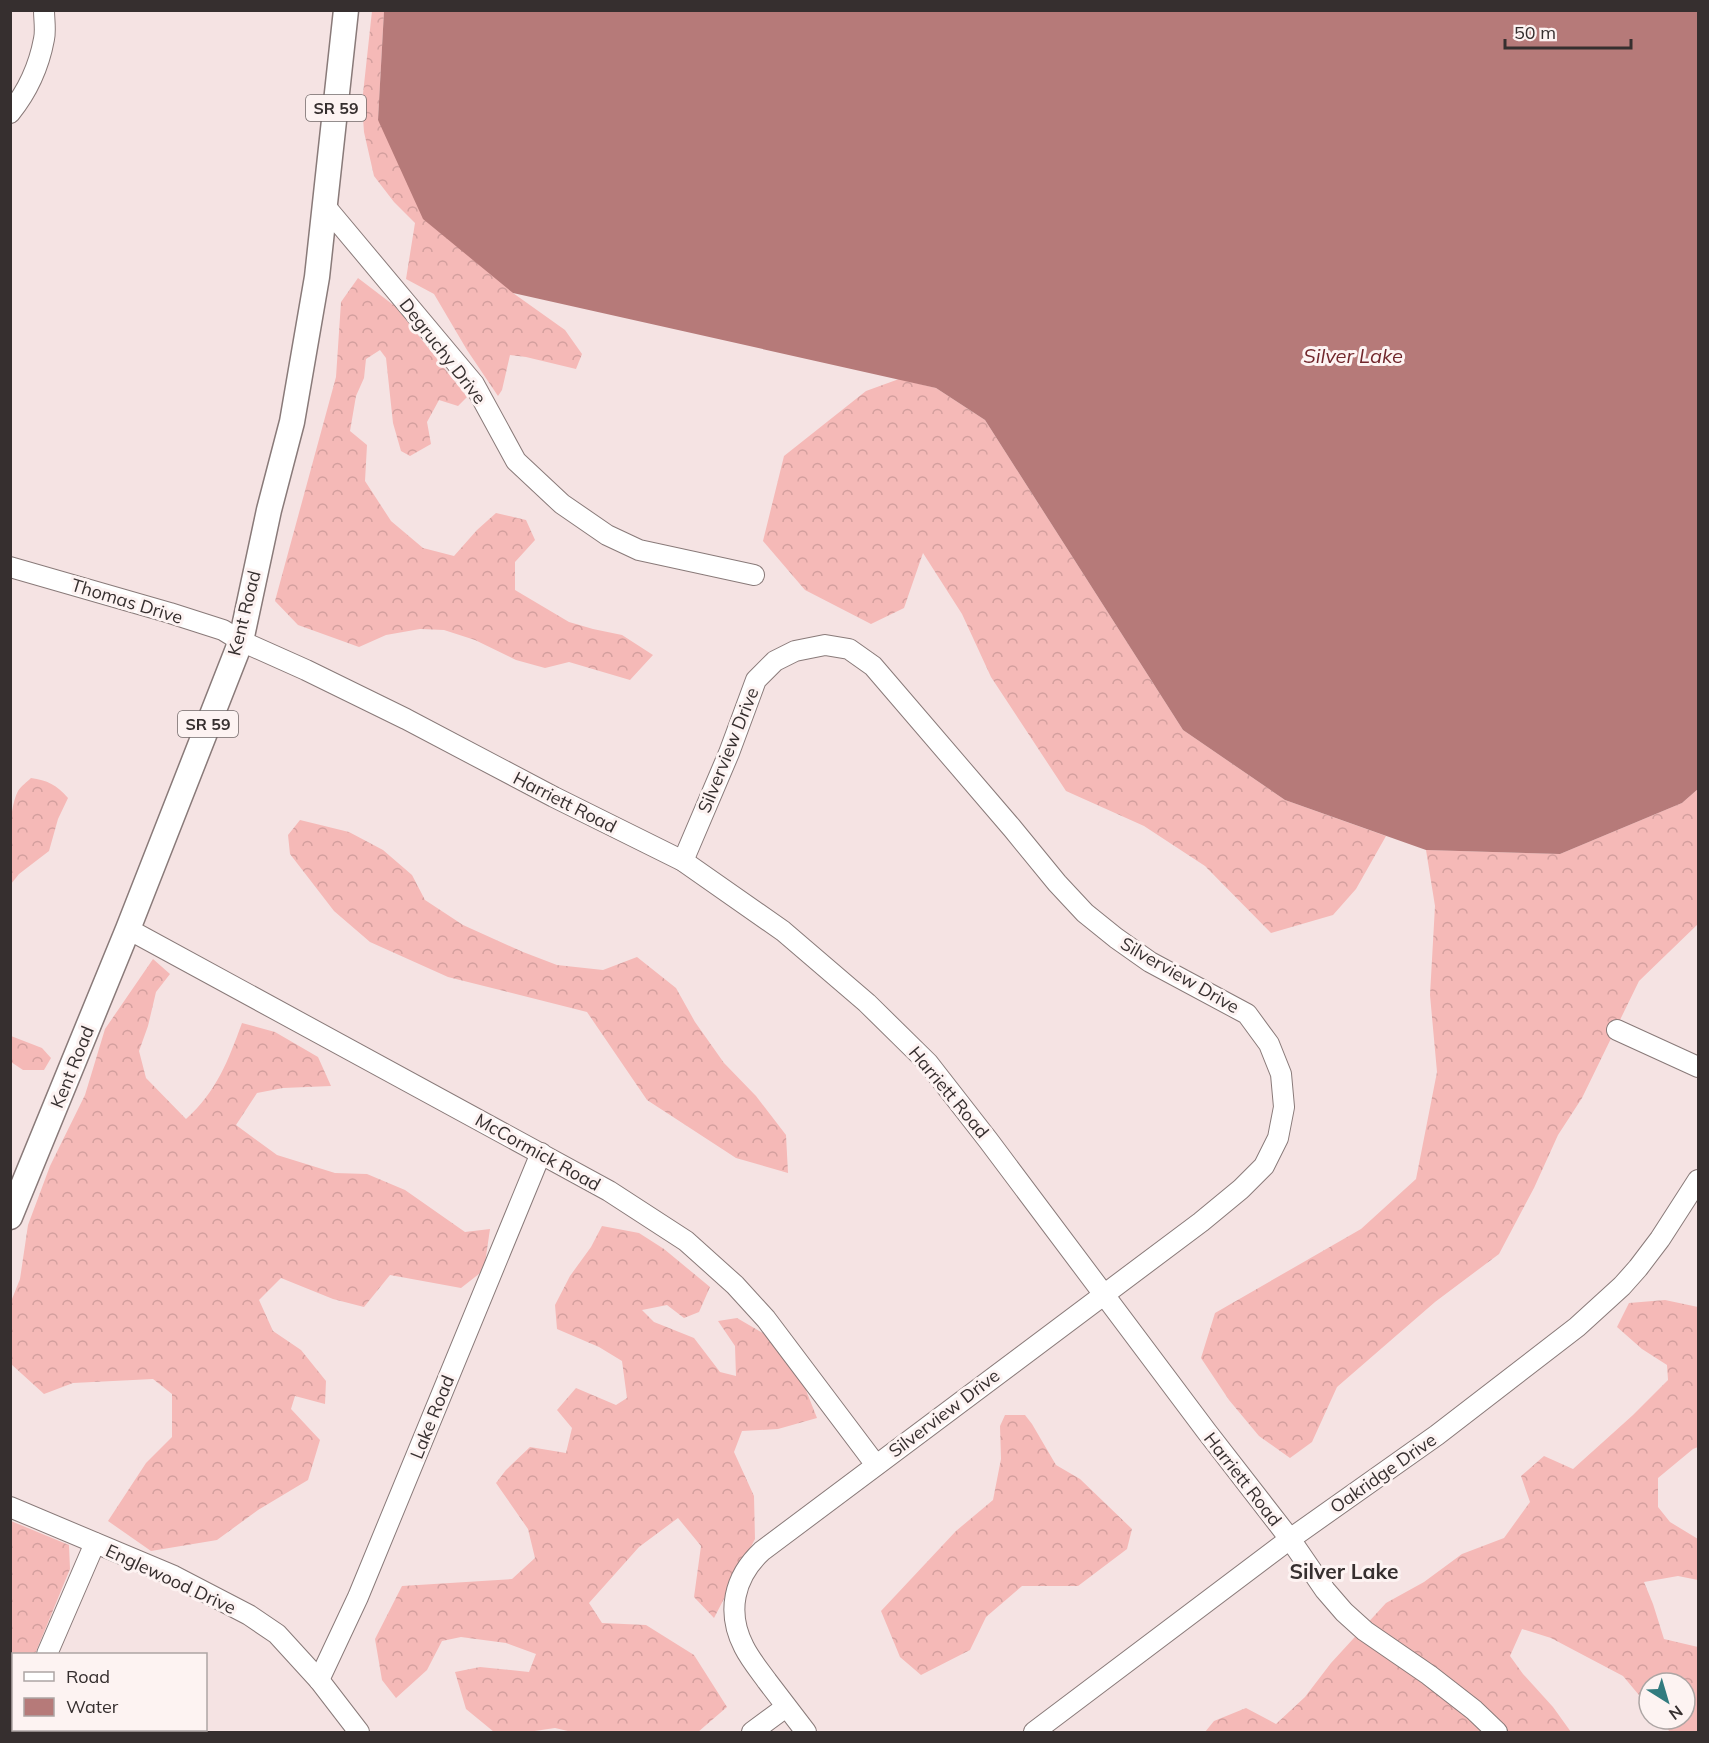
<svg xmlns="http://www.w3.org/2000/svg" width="1709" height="1743" font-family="Mulish,sans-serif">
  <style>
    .forest { fill: url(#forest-crowns) }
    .water { fill: #b67a79 }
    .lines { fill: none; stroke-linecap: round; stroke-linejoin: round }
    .minor-casing { stroke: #897a79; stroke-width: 22 }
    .major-casing { stroke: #897a79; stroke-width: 27 }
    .minor { stroke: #fff; stroke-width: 20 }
    .major { stroke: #fff; stroke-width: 24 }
    .labels { text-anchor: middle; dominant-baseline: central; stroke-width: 6; stroke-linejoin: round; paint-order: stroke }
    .shield { fill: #fdf3f2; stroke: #726a6a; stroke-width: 1.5 }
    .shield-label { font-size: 16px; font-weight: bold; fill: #362f2f }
    .street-label { font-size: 18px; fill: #362f2f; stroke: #fdf3f2 }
    .water-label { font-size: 20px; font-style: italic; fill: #71262b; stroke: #fdf3f2 }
    .quarter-label { font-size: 21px; font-weight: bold; fill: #362f2f; stroke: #fdf3f2 }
  </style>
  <defs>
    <pattern id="forest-crowns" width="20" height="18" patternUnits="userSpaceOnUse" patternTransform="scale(1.5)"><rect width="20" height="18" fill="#f5b9b7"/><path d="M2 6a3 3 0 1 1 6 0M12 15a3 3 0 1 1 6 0" fill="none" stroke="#d39f9e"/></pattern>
  </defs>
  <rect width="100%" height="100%" fill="#f5e3e3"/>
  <g class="forest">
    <path d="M372 11H384L378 120 513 293 565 330 582 354 576 369 526 357 510 355 502 390 498 396 467 350 434 294 406 279 415 223 394 202 374 176 364 132 362 103Z"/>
    <path d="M358 278 396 307 467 397 458 406 439 400 427 422 431 444 410 456 401 451 393 423 386 358 380 350 366 359 364 378 356 396 350 431 367 445 365 481 391 521 423 548 454 556 477 530 496 513 526 520 535 540 515 562V590L569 622 593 629 622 635 653 655 630 680 569 662 545 668 516 660 475 640 444 630 420 629 386 635 359 647 298 625 275 601 336 377 341 302Z"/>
    <path d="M899 379 936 388 985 420 1183 730 1285 800 1386 836 1356 889 1333 915 1271 933 1205 866 1144 826 1066 791 991 677 962 614 923 553 904 608 871 624 805 590 763 541 784 456 866 391Z"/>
    <path d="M31 778C47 780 57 785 68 798L58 819 49 851 19 874 11 884C10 861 7 812 18 791 21 786 27 782 31 778Z"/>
    <path d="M1698 789V924L1639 981 1582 1098 1558 1135 1534 1188 1499 1254 1435 1302 1337 1387 1312 1442 1290 1458 1259 1436 1229 1400 1201 1358 1215 1313 1361 1229 1416 1179 1437 1072 1430 995 1435 906 1426 850 1560 854 1682 803Z"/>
    <path d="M300 820 349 832 383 850 412 875 425 900 463 925 523 952 557 965 603 970 637 957 676 988 695 1022 724 1063 756 1096 786 1135 788 1173 736 1158 647 1100 587 1012 448 977 370 942 334 911 290 854 288 835Z"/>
    <path d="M153 959 170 974 156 992 148 1026 139 1051 146 1078 186 1119C217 1091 228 1061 242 1023L275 1032 318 1057 331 1086 283 1088 257 1093 236 1125 277 1155 335 1173 367 1174 405 1190 465 1232 490 1229 484 1270 461 1288 390 1275 364 1307 333 1299 281 1278 259 1300 273 1331 301 1350 326 1381 325 1404 295 1396 291 1409 320 1440 308 1480 258 1510 217 1540 151 1551 108 1521 146 1463 172 1437V1394L153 1379 73 1383 44 1394 11 1364 10 1304 20 1279 28 1225 50 1166 85 1095 105 1029Z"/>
    <path d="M11 1036 42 1048 51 1058 44 1070H23L11 1062Z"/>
    <path d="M602 1226 639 1233 664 1249 710 1287 699 1312 684 1318 667 1305 642 1310 654 1322 694 1338 720 1372 736 1376 735 1346 718 1321 737 1318 766 1335 798 1370 817 1418 778 1429 742 1431 734 1452 754 1496 755 1539 714 1618 694 1597 701 1546 678 1518 639 1547 589 1603 602 1623 646 1625 694 1655 727 1707 698 1732H572L555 1728 528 1732H494L466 1709 455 1672 480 1667 529 1672 536 1654 506 1643 461 1637 442 1641 427 1670 396 1698 382 1680 375 1639 402 1586 512 1579 535 1558 528 1529 496 1483 506 1470 530 1447 566 1453 572 1428 557 1410 576 1388 616 1405 627 1398 622 1361 599 1347 557 1329 555 1305 570 1276 591 1247Z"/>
    <path d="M1665 1300 1698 1307V1447L1693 1449 1658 1478V1507L1670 1522 1698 1539V1580L1678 1576 1644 1582 1653 1604 1664 1639 1698 1647V1732H1670L1659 1719H1685V1683H1649V1707L1623 1676 1551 1638 1522 1629 1510 1656 1523 1674 1553 1707 1571 1732H1205L1214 1721 1246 1708 1276 1724 1305 1697 1331 1663 1386 1603 1424 1582 1462 1554 1504 1538 1530 1502 1521 1476 1544 1456 1573 1469 1633 1415 1668 1380 1667 1365 1642 1349 1617 1327 1629 1303Z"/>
    <path d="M1005 1415H1025L1032 1424 1056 1465 1080 1479 1132 1529 1127 1549 1078 1586H1022L986 1617 970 1650 921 1675 900 1657 881 1611 956 1531 993 1500 1001 1459 1000 1426Z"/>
    <path d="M11 1521 69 1545 70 1569 35 1654H14L13 1709 11 1717Z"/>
  </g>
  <path class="water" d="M384 11H1698V789L1682 803 1560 854 1426 850 1285 800 1183 730 985 420 936 388 513 293 423 219 378 120Z"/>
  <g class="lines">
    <defs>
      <g id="minor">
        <path d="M10 113C27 92 39 66 44 39 46 30 44 20 44 10"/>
        <path d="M325 206 474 384 516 461 562 504 607 535 639 550 754 575"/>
        <path d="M10 567 170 613 223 630 241 641 306 670 406 719 554 797 683 861 783 931 867 1003 928 1063 988 1140 1207 1432 1290 1539 1325 1590 1344 1612 1365 1631 1429 1675 1474 1710 1497 1732"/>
        <path d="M683 861 729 753 756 680 775 661 795 651 825 645 849 649 873 666 1012 828 1057 883 1085 913 1116 938 1150 962 1247 1014 1269 1044 1281 1074 1284 1107 1278 1138 1264 1166 1241 1189 1201 1222 762 1551C734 1577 726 1612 744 1647 750 1659 759 1670 767 1681 780 1698 793 1715 806 1732"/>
        <path d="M128 929 609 1191 686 1241 735 1285 766 1319 876 1465"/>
        <path d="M1617 1030 1698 1067"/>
        <path d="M10 1507 174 1576 249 1615 277 1634 319 1680 359 1732"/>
        <path d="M47 1654 95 1543"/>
        <path d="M319 1680 358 1597 541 1153"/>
        <path d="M15 1732 16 1730"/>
        <path d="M752 1732 786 1707"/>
        <path d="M1034 1732 1290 1539 1437 1435 1577 1327 1622 1286 1638 1268 1660 1239 1698 1180"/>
      </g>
      <path id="major" d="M10 1217 128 929 241 641 269 510 292 422 317 277 346 10"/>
    </defs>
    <use href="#minor" class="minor-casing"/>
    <use href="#major" class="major-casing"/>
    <use href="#minor" class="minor"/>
    <use href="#major" class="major"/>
  </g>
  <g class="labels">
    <g class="shield">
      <rect x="306" y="95" width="60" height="26" rx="4.5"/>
      <rect x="178" y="711" width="60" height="26" rx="4.5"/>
    </g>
    <g class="shield-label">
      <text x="336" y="108">SR 59</text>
      <text x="208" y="724">SR 59</text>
    </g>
    <g class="street-label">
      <text transform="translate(443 351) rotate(52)">Degruchy Drive</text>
      <text transform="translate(127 601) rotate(17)">Thomas Drive</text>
      <text transform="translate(244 613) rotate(-76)">Kent Road</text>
      <text transform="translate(728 750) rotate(-68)">Silverview Drive</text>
      <text transform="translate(565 802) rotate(27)">Harriett Road</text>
      <text transform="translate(1180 975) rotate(30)">Silverview Drive</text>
      <text transform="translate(72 1067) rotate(-68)">Kent Road</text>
      <text transform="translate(949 1092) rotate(50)">Harriett Road</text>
      <text transform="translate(538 1152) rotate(29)">McCormick Road</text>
      <text transform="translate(944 1413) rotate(-37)">Silverview Drive</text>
      <text transform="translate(432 1417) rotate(-68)">Lake Road</text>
      <text transform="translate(1383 1473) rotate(-35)">Oakridge Drive</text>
      <text transform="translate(1243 1479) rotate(52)">Harriett Road</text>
      <text transform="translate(171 1579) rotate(25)">Englewood Drive</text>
    </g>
    <g class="water-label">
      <text x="1353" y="355">Silver Lake</text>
    </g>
    <g class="quarter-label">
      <text x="1344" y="1571">Silver Lake</text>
    </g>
  </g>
  <rect width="1709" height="1743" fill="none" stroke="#362f2f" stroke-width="24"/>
  <rect x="12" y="1653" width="195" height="78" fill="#fdf3f2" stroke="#ada5a4" stroke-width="1.5"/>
  <rect x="24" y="1672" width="30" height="9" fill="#ffffff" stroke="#ada5a4" stroke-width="1.5"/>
  <text x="66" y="1683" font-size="18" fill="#362f2f">Road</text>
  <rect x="24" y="1698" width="30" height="18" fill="#b67a79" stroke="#ada5a4" stroke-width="1.5"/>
  <text x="66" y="1713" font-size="18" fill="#362f2f">Water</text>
  <g transform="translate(1667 1701) rotate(143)"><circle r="28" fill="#fdf3f2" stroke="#ada5a4" stroke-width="1.5"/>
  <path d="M0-4.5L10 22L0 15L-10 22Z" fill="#327b7f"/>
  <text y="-9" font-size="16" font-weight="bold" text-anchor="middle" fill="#362f2f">N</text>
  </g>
  <path d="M1505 39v9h126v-9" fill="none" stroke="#362f2f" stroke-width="3"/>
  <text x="1514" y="39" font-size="18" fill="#362f2f" stroke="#fdf3f2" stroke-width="4.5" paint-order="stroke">50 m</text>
</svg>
